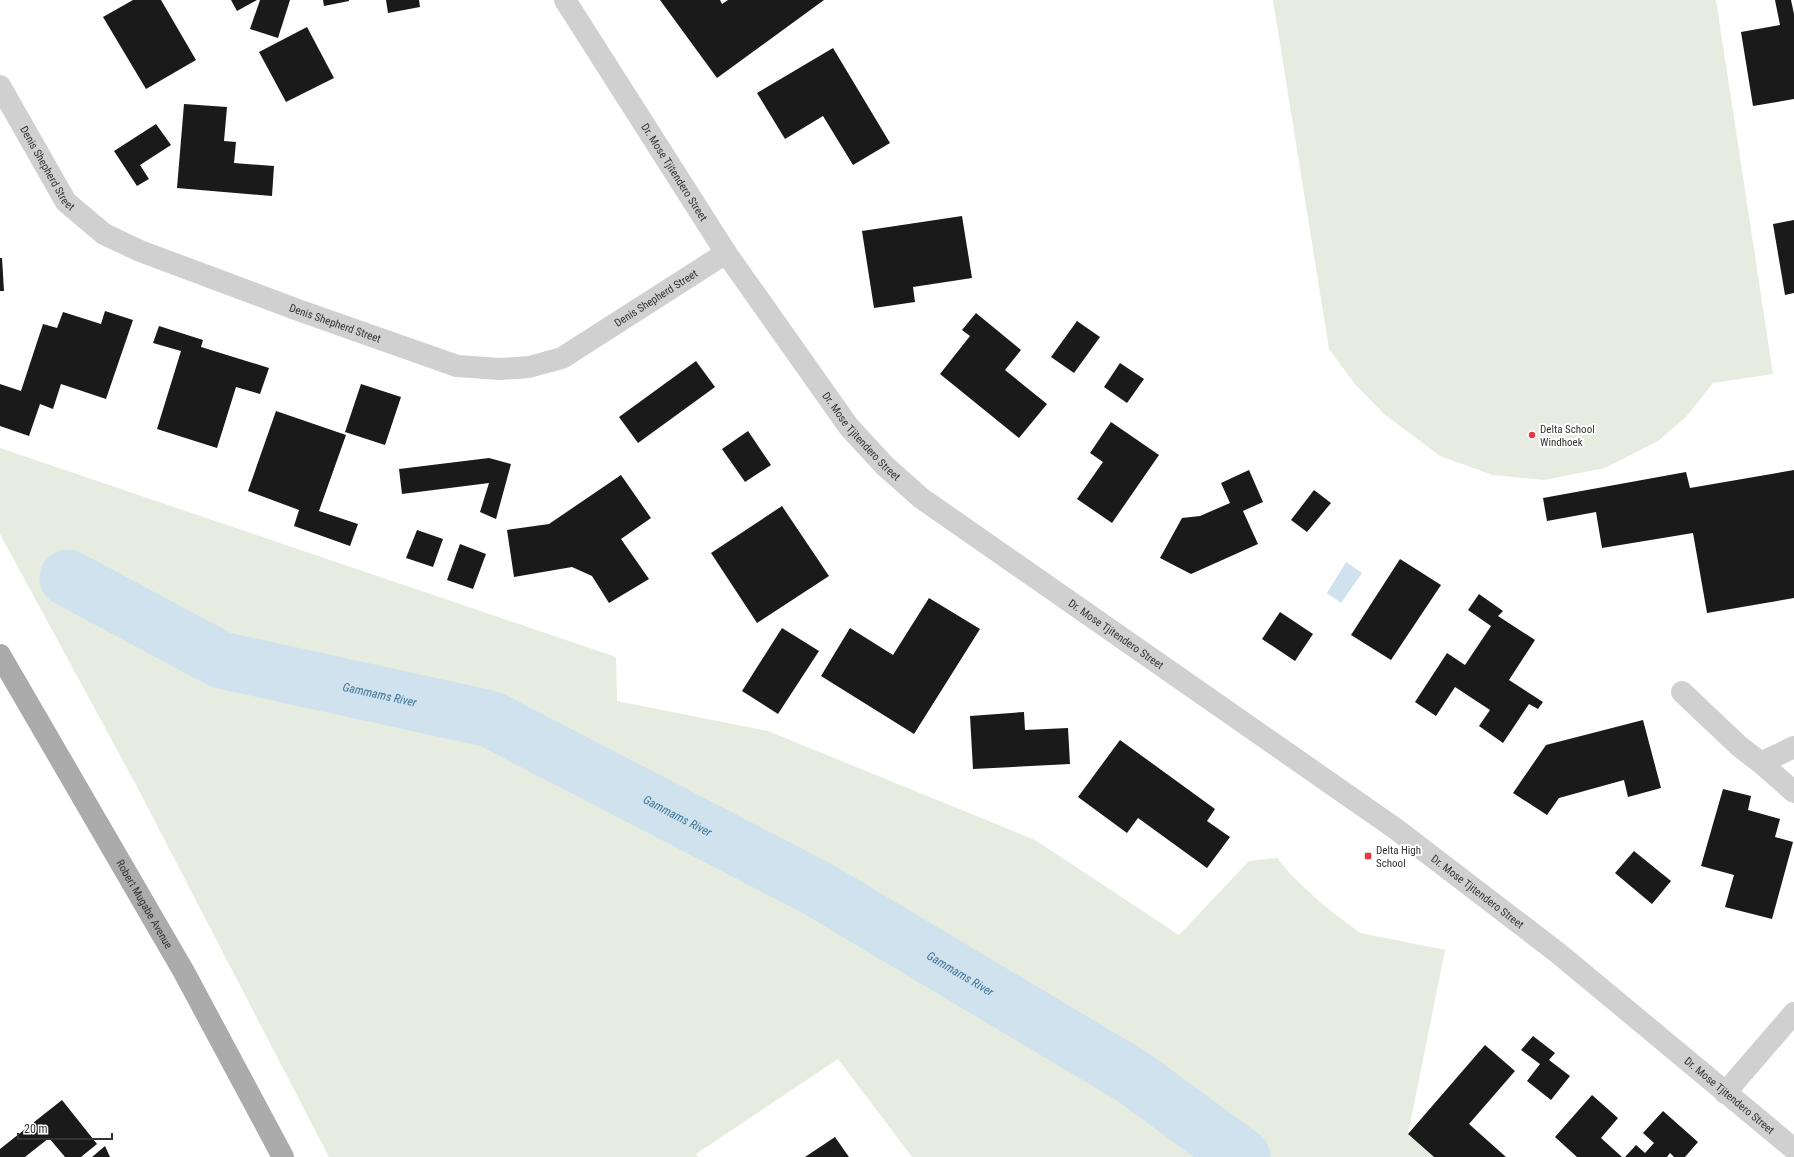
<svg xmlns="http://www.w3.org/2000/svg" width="1794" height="1157" font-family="'Roboto Condensed',sans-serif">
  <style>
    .green { fill: #e6ecdf }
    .water { fill: #cfe2ee }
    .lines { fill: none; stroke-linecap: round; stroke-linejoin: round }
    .river { stroke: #cfe2ee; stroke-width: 57 }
    .building { fill: #1a1a1a }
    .minor { stroke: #d0d0d0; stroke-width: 22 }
    .major { stroke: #ababab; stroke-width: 22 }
    .poi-dot { fill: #e63946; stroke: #fff; stroke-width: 1.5 }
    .labels { text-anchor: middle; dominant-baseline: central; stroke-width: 4; stroke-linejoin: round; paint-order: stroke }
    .street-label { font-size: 11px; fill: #333; stroke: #fff }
    .poi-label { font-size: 11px; fill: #333; stroke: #fff; text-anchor: start }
    .water-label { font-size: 12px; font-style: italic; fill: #3f7597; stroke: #fff }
  </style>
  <rect width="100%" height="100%" fill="#fff"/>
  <g class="green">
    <path d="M1273 0H1716L1773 374 1713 383 1686 417 1658 441 1605 468 1544 480 1493 475 1440 456 1384 414 1354 383 1329 349Z"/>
    <path d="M0 448 616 657 617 701 768 731 1035 840 1179 935 1249 861 1277 858 1291 875 1322 904 1360 933 1445 950 1408 1134 1433 1157H912L838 1059 696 1154 698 1157H329L135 783 0 534Z"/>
  </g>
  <path class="water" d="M1346 562 1362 573 1341 603 1327 593Z"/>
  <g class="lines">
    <path class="river" id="s1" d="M68 578 221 660 490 719 818 889 1133 1077 1242 1157"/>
  </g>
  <g class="building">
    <path d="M133 0H161L196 60 146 89 103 17Z"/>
    <path d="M231 0H257L237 11Z"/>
    <path d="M260 0H290L278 38 250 29Z"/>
    <path d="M323 0H349V1L324 6Z"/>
    <path d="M386 0H419L420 7 388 13Z"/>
    <path d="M660 0H720L722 4 728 0H824L717 78Z"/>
    <path d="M1775 0H1791L1794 14V99L1753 106 1741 32 1780 25Z"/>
    <path d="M307 27 334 78 286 102 259 52Z"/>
    <path d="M833 48 890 143 853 165 823 116 785 139 757 93Z"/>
    <path d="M184 104 227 107 224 141 236 142 234 163 274 166 272 196 177 188Z"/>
    <path d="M156 124 171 145 140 165 149 179 137 186 114 151Z"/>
    <path d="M962 216 972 278 913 287 915 302 874 308 862 231Z"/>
    <path d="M1794 220V293L1785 295 1773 224Z"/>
    <path d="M0 258H2L4 291H0Z"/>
    <path d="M105 311 133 320 106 399 61 384 53 409 40 404 29 436 0 426V384L21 391 43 324 57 328 63 312 101 324Z"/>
    <path d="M976 313 1021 350 1005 370 1047 404 1019 438 940 374 970 336 962 330Z"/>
    <path d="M1077 321 1100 337 1074 373 1051 357Z"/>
    <path d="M159 326 203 340 201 347 269 368 260 394 236 387 217 448 157 429 181 351 153 343Z"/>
    <path d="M696 361 715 387 638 443 619 417Z"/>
    <path d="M1120 363 1144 379 1127 403 1104 387Z"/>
    <path d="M361 384 401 397 385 445 345 432Z"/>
    <path d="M276 411 346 435 319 511 358 524 350 546 294 526 299 510 248 491Z"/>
    <path d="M1111 422 1159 455 1112 523 1077 499 1103 462 1090 453Z"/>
    <path d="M748 431 771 465 745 482 722 449Z"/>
    <path d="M489 458 511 464 496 519 480 512 489 483 402 494 399 469Z"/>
    <path d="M1249 470 1263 502 1243 511 1258 544 1191 574 1160 558 1182 518 1200 516 1230 503 1221 483Z"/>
    <path d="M1794 470V598L1707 613 1693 533 1602 548 1596 512 1547 521 1543 498 1686 472 1690 488Z"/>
    <path d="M621 475 651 518 621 539 649 579 609 603 592 576 572 567 514 577 507 530 549 524Z"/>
    <path d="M1314 490 1331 503 1307 532 1291 520Z"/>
    <path d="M782 506 829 576 757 623 711 553Z"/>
    <path d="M417 530 443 539 433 567 406 558Z"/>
    <path d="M460 544 486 554 473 589 447 580Z"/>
    <path d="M1400 559 1441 585 1391 660 1351 635Z"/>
    <path d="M1479 594 1503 611 1498 616 1535 640 1509 680 1543 702 1538 709 1529 704 1503 743 1479 726 1490 710 1455 687 1436 716 1415 702 1447 653 1465 665 1491 626 1468 610Z"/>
    <path d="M929 598 980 629 914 734 821 676 850 628 893 655Z"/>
    <path d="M1280 612 1313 634 1295 661 1262 639Z"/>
    <path d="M782 628 819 651 778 714 742 691Z"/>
    <path d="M1024 712 1025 730 1068 728 1070 764 973 769 970 716Z"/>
    <path d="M1643 720 1661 788 1628 797 1624 780 1559 798 1547 815 1513 793 1546 745Z"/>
    <path d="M1120 740 1215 809 1207 821 1230 837 1207 868 1138 818 1127 833 1078 797Z"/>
    <path d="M1723 789 1751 796 1748 810 1780 819 1775 837 1793 842 1772 919 1725 907 1734 875 1701 866Z"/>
    <path d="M1634 851 1671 881 1652 904 1615 873Z"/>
    <path d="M1533 1036 1555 1053 1549 1060 1570 1076 1551 1100 1527 1081 1540 1064 1521 1050Z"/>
    <path d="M1485 1045 1515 1071 1469 1124 1506 1157H1434L1408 1134Z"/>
    <path d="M1592 1095 1618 1118 1601 1138 1622 1157H1577L1555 1137Z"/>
    <path d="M62 1100 97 1144 81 1157H65L49 1138 25 1157H0V1149Z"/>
    <path d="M1663 1111 1698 1142 1685 1157H1674L1670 1153 1667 1157H1625L1636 1145 1645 1153 1654 1143 1643 1133Z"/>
    <path d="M835 1137 849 1157H805Z"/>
    <path d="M105 1146 110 1157H92Z"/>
  </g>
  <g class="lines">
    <g class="minor">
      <path id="s2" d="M565 0 726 253 849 427 885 466 921 498 1396 829 1558 953 1794 1149"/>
      <path id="s3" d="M0 86 66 202 104 234 140 251 298 310 457 366 500 369 529 367 562 358 726 253"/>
      <path d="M1682 692 1739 746 1761 763"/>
      <path d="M1794 747 1761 763 1794 792"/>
      <path d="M1725 1093 1794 1013"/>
    </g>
    <path class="major" id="s4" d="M0 655 184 972 283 1157"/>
  </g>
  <g class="poi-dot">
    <circle cx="1532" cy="435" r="4"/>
    <rect x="1364" y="852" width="8" height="8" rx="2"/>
  </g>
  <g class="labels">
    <g class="street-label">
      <text stroke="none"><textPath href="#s3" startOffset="95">Denis Shepherd Street</textPath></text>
      <text stroke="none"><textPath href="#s2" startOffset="204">Dr. Mose Tjitendero Street</textPath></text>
      <text stroke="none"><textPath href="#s3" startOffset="778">Denis Shepherd Street</textPath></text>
      <text stroke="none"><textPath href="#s3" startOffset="431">Denis Shepherd Street</textPath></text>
      <text stroke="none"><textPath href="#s2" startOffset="528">Dr. Mose Tjitendero Street</textPath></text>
      <text stroke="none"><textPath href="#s2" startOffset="852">Dr. Mose Tjitendero Street</textPath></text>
      <text stroke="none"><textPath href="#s2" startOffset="1296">Dr. Mose Tjitendero Street</textPath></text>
      <text stroke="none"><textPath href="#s4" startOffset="288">Robert Mugabe Avenue</textPath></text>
      <text stroke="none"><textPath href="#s2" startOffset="1620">Dr. Mose Tjitendero Street</textPath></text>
    </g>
    <g class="poi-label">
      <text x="1540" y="429">Delta School<tspan x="1540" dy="13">Windhoek</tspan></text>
      <text x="1376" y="850">Delta High<tspan x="1376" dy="13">School</tspan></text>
    </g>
    <g class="water-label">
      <text stroke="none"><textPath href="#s1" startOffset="336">Gammams River</textPath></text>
      <text stroke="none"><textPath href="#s1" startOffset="660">Gammams River</textPath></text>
      <text stroke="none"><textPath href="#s1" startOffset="984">Gammams River</textPath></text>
    </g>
  </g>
  <path d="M18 1133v6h94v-6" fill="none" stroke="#333333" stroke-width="2"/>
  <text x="24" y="1133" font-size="12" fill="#333333" stroke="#ffffff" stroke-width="3" paint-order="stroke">20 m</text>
</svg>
